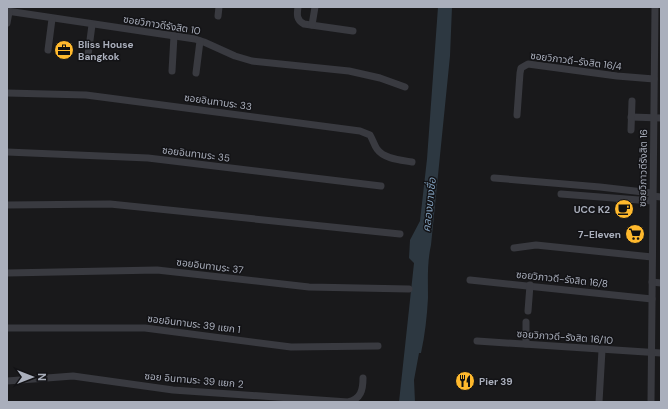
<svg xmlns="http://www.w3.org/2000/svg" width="668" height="409" font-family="'DM Sans','Noto Sans Thai',sans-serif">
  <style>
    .water { fill: #2d3841 }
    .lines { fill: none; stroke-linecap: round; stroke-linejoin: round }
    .minor { stroke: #393a40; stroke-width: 7 }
    .labels { text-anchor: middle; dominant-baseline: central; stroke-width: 3; stroke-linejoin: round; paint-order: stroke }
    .street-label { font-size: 10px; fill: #aaafbc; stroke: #131316 }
    .poi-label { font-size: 10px; font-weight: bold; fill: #aaafbc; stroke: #131316; text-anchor: start }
    .water-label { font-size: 11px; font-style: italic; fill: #7f9db9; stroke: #131316 }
  </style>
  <rect width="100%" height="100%" fill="#19191b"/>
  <path class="water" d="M438 7H452L450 56 431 245C427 263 428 280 428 298 427 316 425 335 421 353H419L414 380 415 402H399L414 263 409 258 410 240 420 221 427 159Z"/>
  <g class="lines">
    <g class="minor">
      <path d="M298 7C297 14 296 20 304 24L353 31"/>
      <path d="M7 11 195 39 204 42 235 56 252 61 349 71 380 78 405 87"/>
      <path d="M218 16 219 7"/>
      <path d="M7 23 9 12"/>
      <path d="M312 25 315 7"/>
      <path d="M48 50 52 19"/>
      <path d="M88 55 92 25"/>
      <path d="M172 71 174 36"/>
      <path d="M196 73 200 41"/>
      <path d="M7 93 86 95 360 131 370 135C373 140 374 145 377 149 384 159 401 160 412 162"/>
      <path d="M517 115 520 73 521 68 528 64 617 76 654 79"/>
      <path d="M631 117 661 118"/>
      <path d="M631 130 632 101"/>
      <path d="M7 152 148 158 381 186"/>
      <path d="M494 178 600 187 652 193"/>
      <path d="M561 194 652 201"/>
      <path d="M652 196 661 197"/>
      <path d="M7 205 110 204 400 234"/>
      <path d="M514 248 536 245 652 257"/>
      <path d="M7 273 157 270 309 287 409 289"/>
      <path d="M470 280 652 299"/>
      <path d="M652 282 661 283"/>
      <path d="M528 311 530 285"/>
      <path d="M526 322V344"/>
      <path d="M7 328H145L291 347 378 346"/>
      <path d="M477 341 661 353"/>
      <path d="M7 381 73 376 173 390 348 402C361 399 363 390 363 378"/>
      <path d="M599 402 602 350"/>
      <path d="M651 402 655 7"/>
    </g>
  </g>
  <defs>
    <symbol id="office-disc" viewBox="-11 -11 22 22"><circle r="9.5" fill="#ffb92d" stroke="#131316"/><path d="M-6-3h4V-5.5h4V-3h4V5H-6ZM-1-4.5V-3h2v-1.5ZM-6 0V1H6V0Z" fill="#111"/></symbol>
    <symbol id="cafe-disc" viewBox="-11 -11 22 22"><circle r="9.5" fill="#ffb92d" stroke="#131316"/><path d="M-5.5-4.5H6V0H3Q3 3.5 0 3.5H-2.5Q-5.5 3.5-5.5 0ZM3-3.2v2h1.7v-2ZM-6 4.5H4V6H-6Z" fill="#111"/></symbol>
    <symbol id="supermarket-disc" viewBox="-11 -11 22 22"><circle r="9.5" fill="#ffb92d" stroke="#131316"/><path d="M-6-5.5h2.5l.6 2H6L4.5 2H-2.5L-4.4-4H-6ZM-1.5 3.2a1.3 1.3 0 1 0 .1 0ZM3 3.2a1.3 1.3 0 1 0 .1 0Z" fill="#111"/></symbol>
    <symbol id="restaurant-disc" viewBox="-11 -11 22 22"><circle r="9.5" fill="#ffb92d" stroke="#131316"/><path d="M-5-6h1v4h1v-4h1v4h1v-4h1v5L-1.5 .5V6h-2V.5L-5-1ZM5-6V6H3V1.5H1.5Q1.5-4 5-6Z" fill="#111"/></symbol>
  </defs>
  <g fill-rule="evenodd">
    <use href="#office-disc" x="53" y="39" width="22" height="22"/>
    <use href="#cafe-disc" x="613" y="198" width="22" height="22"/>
    <use href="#supermarket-disc" x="624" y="223" width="22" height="22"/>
    <use href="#restaurant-disc" x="454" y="370" width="22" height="22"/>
  </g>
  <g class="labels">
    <g class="street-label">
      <text transform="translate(162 25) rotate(9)">ซอยวิภาวดีรังสิต 10</text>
      <text transform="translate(576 61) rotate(7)">ซอยวิภาวดี-รังสิต 16/4</text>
      <text transform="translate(218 102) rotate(8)">ซอยอินทามระ 33</text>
      <text transform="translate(196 154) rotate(7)">ซอยอินทามระ 35</text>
      <text transform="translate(643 168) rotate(-89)">ซอยวิภาวดีรังสิต 16</text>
      <text transform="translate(210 266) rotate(7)">ซอยอินทามระ 37</text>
      <text transform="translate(562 279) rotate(6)">ซอยวิภาวดี-รังสิต 16/8</text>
      <text transform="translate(194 324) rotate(7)">ซอยอินทามระ 39 แยก 1</text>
      <text transform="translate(565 337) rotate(4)">ซอยวิภาวดี-รังสิต 16/10</text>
      <text transform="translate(194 380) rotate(5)">ซอย อินทามระ 39 แยก 2</text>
    </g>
    <g class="poi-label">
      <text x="78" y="44">Bliss House<tspan x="78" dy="12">Bangkok</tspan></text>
      <text x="610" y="209" text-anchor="end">UCC K2</text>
      <text x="621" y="234" text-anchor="end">7-Eleven</text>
      <text x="479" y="381">Pier 39</text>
    </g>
    <g class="water-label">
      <text transform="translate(429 205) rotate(-84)">คลองบางซื่อ</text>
    </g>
  </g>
  <rect width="668" height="409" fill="none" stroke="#aaafbc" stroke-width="16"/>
  <g transform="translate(32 377) rotate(90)" stroke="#131316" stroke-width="3" paint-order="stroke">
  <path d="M0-3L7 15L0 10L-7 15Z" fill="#aaafbc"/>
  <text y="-6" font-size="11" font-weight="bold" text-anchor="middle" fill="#aaafbc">N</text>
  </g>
</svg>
